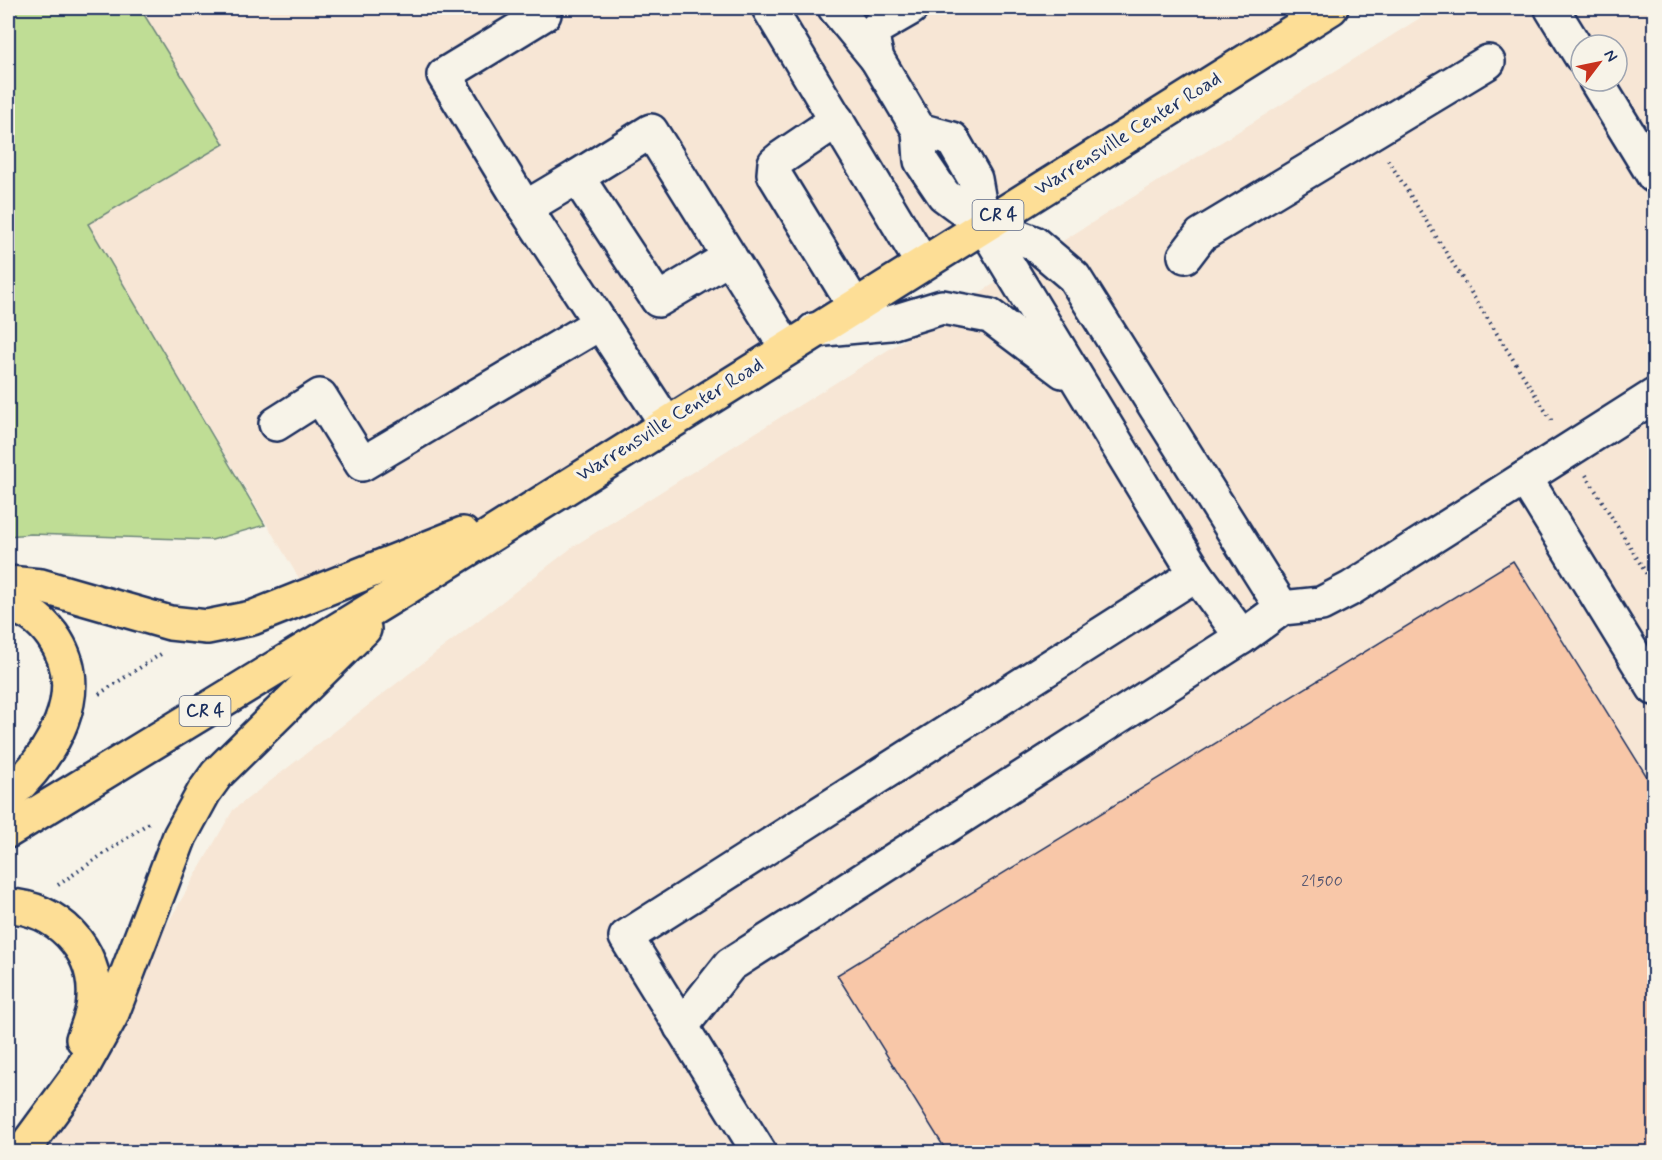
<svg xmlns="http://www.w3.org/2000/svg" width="1662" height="1160" font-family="Mynerve,sans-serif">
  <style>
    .built { fill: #f7e6d5; fill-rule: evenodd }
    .green { fill: #bfdd95; stroke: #6d867a; stroke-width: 1.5 }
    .building { fill: #f8c7a8; stroke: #1b2f5e; stroke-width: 1.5 }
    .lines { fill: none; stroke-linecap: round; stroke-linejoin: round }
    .minor-casing { stroke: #1b2f5e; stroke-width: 38 }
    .major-casing { stroke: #1b2f5e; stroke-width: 38 }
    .path { stroke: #1b2f5e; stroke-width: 4; stroke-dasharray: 1.5 4.5; stroke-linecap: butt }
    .minor { stroke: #f7f3e8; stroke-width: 33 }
    .major { stroke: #fdde96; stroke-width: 33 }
    .labels { text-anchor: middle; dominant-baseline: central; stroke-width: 6; stroke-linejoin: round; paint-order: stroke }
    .number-label { font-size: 16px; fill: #525570 }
    .shield { fill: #f7f3e8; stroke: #5d6a87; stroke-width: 1.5 }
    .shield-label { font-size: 18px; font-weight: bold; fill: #1b2f5e }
    .street-label { font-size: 20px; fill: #1b2f5e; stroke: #f7f3e8 }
  </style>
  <rect width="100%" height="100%" fill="#f7f3e8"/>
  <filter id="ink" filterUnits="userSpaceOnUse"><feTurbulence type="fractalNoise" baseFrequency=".0167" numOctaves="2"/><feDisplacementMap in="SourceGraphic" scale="12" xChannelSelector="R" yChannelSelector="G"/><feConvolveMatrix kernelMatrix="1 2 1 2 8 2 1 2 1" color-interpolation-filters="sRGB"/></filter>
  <g filter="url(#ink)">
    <g class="built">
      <path d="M140 8H1331L531 507 309 595 87 224 224 144Z"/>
      <path d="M1436 8H1654V1152H36L233 810 574 546ZM1581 45H1617V81H1581Z"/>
    </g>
    <path class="green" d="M8 8H140L224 144 88 224 265 525 212 540 31 534 8 536Z"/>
    <path class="building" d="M1513 561 1654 788V1152H947L837 975Z"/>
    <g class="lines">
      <defs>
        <g id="minor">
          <path d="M769 8 922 263"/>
          <path d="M835 8 877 59"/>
          <path d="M911 8 878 27 872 37 877 59 919 130 921 161 944 195 983 224 1034 243 1074 277 1282 608"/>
          <path d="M1552 9 1581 56"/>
          <path d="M544 14 444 75 525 208 577 177"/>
          <path d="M1596 81 1654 176"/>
          <path d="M837 120 781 158 775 163 774 174 854 305"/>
          <path d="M919 130 952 139 975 179 983 224 1196 574 1242 637"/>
          <path d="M525 208 666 423"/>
          <path d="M1185 256 1201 235 1488 62"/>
          <path d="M730 257 658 300 577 177 651 131 786 347"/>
          <path d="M814 330 890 323 942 307 990 316 1063 371"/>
          <path d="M276 424 320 396 362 464 600 323"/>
          <path d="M1525 478 1654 688"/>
          <path d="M681 1027 730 965 1242 637 1282 608 1321 604 1350 589 1654 396"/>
          <path d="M759 1152 626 937 1196 574"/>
        </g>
        <g id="major">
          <path d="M8 583 41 586 170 623 207 627 252 618 463 534"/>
          <path d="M8 606C27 609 40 619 52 635 93 691 51 756 8 796"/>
          <path d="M8 831 403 590 1331 8"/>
          <path d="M8 906C56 907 97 949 94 998 94 1012 88 1026 83 1039"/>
          <path d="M22 1152 77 1077 111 1016 180 836 204 792 217 774 364 629"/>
        </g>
      </defs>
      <use href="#minor" class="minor-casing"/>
      <use href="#major" class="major-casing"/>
      <g class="path">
        <path d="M1388 160 1553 423"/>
        <path d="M1586 475 1654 586"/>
        <path d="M99 694 161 654"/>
        <path d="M58 885 150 822"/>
      </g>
      <use href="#minor" class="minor"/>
      <use href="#major" class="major"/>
    </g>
  </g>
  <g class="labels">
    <g class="number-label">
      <text x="1322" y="881">21500</text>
    </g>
    <g class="shield">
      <rect x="972.5" y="200" width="51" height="30" rx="4.5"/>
      <rect x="179.5" y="696" width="51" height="30" rx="4.5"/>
    </g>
    <g class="shield-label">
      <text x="998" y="215">CR 4</text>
      <text x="205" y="711">CR 4</text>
    </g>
    <g class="street-label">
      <text transform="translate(1128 134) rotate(-32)">Warrensville Center Road</text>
      <text transform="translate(670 420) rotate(-32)">Warrensville Center Road</text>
    </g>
  </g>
  <rect width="1662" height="1160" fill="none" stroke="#f7f3e8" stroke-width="30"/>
  <rect x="15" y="15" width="1632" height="1130" fill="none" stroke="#1b2f5e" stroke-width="2" filter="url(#ink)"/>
  <g transform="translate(1599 63) rotate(58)"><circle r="28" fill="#f7f3e8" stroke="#9fa5b1" stroke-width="1.5"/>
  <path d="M0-4.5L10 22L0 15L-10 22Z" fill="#c8321e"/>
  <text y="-9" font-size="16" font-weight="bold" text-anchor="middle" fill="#1b2f5e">N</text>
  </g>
</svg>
